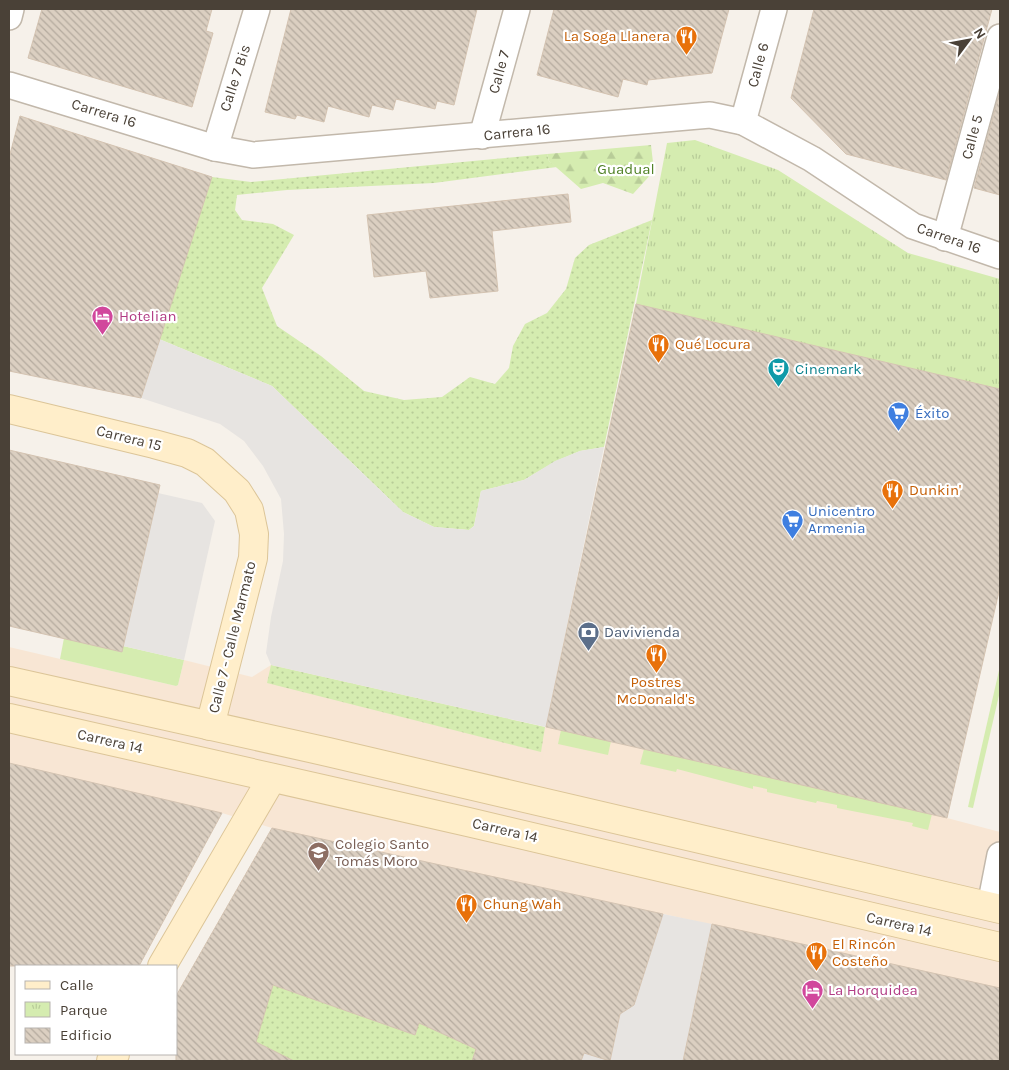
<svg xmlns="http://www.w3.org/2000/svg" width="1009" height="1070" font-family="Karla,sans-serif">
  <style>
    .commercial { fill: #f8e6d4 }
    .grass { fill: url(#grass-dots) }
    .forest { fill: url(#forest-firs) }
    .park { fill: url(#park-tufts) }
    .garden { fill: #d5ecb0 }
    .parking { fill: #e7e4e1 }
    .building { fill: url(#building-back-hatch); stroke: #d4c3b1 }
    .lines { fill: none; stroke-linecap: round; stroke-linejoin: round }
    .street-casing { stroke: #c2b8ab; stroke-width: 28 }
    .secondary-casing { stroke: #dcc598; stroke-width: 30 }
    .street { stroke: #fff; stroke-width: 25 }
    .secondary { stroke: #ffeeca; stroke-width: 28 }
    .labels { text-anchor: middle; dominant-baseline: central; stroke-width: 4.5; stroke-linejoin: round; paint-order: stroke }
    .food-label { font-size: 15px; fill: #c56008; stroke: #fff; text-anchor: start }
    .street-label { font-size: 15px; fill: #4a4137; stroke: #fff }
    .park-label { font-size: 15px; fill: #4f8125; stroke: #fff }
    .hotel-label { font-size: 15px; fill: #b23c85; stroke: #fff; text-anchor: start }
    .culture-label { font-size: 15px; fill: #0d838f; stroke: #fff; text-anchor: start }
    .shop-label { font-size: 15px; fill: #366cbe; stroke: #fff; text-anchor: start }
    .service-label { font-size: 15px; fill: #4e5e75; stroke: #fff; text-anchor: start }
    .education-label { font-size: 15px; fill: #785e54; stroke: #fff; text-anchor: start }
  </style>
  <defs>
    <pattern id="grass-dots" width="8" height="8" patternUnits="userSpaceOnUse" patternTransform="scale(1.25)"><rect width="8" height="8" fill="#d5ecb0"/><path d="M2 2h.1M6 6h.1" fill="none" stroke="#b8cc98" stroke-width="1.8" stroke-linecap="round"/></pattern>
    <pattern id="forest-firs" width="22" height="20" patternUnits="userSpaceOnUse" patternTransform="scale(1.25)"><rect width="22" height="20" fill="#d5ecb0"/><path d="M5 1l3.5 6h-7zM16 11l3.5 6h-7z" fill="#b8cc98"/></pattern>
    <pattern id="park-tufts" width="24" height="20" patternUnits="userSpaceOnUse" patternTransform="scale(1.25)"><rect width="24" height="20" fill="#d5ecb0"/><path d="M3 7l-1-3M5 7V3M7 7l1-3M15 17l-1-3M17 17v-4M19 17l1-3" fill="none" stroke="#b8cc98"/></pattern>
    <pattern id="building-back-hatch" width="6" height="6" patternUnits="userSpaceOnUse" patternTransform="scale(1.25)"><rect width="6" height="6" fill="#dbcfc1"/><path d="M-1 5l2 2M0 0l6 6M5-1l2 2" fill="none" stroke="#b4aa9e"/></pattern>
  </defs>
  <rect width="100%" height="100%" fill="#f6f1ea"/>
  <path class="commercial" d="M9 647 176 686 178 685 184 660 252 677 271 665 947 818 1000 832V988L272 828 222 813 9 763Z"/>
  <g class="grass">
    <path d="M547 154 549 161 557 167 434 183 287 190 237 195 235 210 242 220 273 224 294 235 262 288 277 326 321 356 364 391 404 400 442 397 470 377 495 384 509 368 513 346 525 324 547 313 566 289 575 258 589 245 652 220 604 447 580 451 556 461 524 480 481 491 474 526 469 530 434 527 403 512 272 386 159 339 212 177 251 182Z"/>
    <path d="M271 665 545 727 541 752 267 683Z"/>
    <path d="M273 985 415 1035 419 1023 476 1049 472 1061H271L276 1052 252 1040Z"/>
  </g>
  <path class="forest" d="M651 145 654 171 633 194 603 183 581 189 549 161 547 154Z"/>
  <path class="park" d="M695 140 778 170 908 253 1000 279V389L636 304 667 143Z"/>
  <g class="garden">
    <path d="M64 638 122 652 123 646 184 660 178 685 176 686 60 659Z"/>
    <path d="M1000 666V691L973 808 968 807Z"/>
    <path d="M561 730 611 741 608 755 558 744Z"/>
    <path d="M644 749 932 814 928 830 912 826 913 823 837 808V805L817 801 816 803 767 792V789L753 786V789L677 769 676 772 640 764Z"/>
  </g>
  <g class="parking">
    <path d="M159 339 272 386 403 512 434 527 469 530 474 526 481 491 524 480 555 461 580 451 604 447 546 727 271 665 266 653 271 617 283 561 284 534 281 499 263 466 244 441 220 424 141 398Z"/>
    <path d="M158 493 202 503 215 521 184 660 123 646Z"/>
    <path d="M663 914 712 924 683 1061H581L584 1053 610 1061 620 1014 634 1005Z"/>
  </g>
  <g class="building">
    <path d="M42 9H212L206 31 213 33 192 107 28 58Z"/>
    <path d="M291 9H477L454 105 437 101 435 109 396 99 393 110 372 105 369 117 328 106 324 122 297 115 295 119 265 112Z"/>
    <path d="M554 9H729L712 73 648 80 647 85 623 79 618 97 537 75Z"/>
    <path d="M814 9H992L946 180 846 154 791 98Z"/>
    <path d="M1000 91V195L974 188Z"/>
    <path d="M20 116 212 177 141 398 9 371V158Z"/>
    <path d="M568 194 571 222 492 231 498 291 430 298 426 271 374 277 367 215Z"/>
    <path d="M636 304 1000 389V587L947 818 546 727Z"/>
    <path d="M9 450 160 485 122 652 9 626Z"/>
    <path d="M9 763 222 813 139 966H9Z"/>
    <path d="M272 828 663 914 634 1005 620 1014 610 1061 584 1053 581 1061H472L476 1049 419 1023 415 1035 273 985 256 1042 294 1061H176V996Z"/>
    <path d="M712 924 1000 988V1061H683Z"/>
  </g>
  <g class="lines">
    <defs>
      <g id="street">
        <path d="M9 17 11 9"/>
        <path d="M9 85 215 148 253 155 710 115 743 122 812 159 913 226 1000 256"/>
        <path d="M743 122 774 9"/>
        <path d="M482 136 517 9"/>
        <path d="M215 148 257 9"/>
        <path d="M945 238 1000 37"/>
        <path d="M990 906 1000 855"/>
      </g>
      <g id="secondary">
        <path d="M9 409 154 444 187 453 205 462 237 491 249 510 254 534 253 558 210 726"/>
        <path d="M9 681 328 752 1000 909"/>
        <path d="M9 718 468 822 1000 947"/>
        <path d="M162 966 272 778"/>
        <path d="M111 1061 115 1054"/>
      </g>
    </defs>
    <use href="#street" class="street-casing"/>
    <use href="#secondary" class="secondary-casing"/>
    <use href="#street" class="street"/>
    <use href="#secondary" class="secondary"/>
  </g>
  <defs>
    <symbol id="restaurant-pin" viewBox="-11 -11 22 30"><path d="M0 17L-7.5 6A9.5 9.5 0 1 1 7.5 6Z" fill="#e8710a" stroke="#fff"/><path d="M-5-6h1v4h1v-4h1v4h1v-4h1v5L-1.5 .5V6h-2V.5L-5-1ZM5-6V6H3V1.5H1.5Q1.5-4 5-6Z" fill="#fff"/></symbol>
    <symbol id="hotel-pin" viewBox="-11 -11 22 30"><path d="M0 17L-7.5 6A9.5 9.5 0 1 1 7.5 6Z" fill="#d1479c" stroke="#fff"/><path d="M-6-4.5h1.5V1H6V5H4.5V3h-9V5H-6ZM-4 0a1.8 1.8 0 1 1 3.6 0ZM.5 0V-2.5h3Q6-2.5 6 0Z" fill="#fff"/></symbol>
    <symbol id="theatre-pin" viewBox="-11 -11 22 30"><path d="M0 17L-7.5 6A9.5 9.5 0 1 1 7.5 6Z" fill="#0f9aa8" stroke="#fff"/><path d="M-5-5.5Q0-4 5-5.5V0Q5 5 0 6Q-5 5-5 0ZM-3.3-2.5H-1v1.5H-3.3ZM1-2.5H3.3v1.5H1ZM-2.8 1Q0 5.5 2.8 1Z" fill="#fff"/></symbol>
    <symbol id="supermarket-pin" viewBox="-11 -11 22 30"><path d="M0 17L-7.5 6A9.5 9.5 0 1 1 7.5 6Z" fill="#3f7fe0" stroke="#fff"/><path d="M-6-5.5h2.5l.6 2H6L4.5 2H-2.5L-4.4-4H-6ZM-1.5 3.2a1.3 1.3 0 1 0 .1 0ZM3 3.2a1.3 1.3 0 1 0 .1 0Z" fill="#fff"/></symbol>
    <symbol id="bank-pin" viewBox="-11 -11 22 30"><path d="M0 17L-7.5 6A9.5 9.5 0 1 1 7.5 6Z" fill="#5c6f8a" stroke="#fff"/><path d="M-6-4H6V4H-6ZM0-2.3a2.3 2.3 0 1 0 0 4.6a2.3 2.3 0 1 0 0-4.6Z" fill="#fff"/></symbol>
    <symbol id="school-pin" viewBox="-11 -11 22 30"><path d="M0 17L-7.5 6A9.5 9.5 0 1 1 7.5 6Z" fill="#8d6e63" stroke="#fff"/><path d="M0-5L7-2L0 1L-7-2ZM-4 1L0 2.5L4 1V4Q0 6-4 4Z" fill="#fff"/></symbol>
  </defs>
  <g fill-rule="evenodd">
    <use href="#restaurant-pin" x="674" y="24" width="25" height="34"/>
    <use href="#hotel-pin" x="90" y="304" width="25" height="34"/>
    <use href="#restaurant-pin" x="646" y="332" width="25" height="34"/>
    <use href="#theatre-pin" x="766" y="356" width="25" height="34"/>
    <use href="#supermarket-pin" x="886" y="400" width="25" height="34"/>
    <use href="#restaurant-pin" x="880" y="478" width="25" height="34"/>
    <use href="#supermarket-pin" x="780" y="508" width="25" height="34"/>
    <use href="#bank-pin" x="576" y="620" width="25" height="34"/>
    <use href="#restaurant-pin" x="644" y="642" width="25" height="34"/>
    <use href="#school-pin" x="306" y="840" width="25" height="34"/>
    <use href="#restaurant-pin" x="454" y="892" width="25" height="34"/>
    <use href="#restaurant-pin" x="804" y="940" width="25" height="34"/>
    <use href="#hotel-pin" x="800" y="978" width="25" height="34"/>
  </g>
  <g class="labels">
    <g class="food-label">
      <text x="670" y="36" text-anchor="end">La Soga Llanera</text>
      <text x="675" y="344">Qué Locura</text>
      <text x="909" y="490">Dunkin'</text>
      <text x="656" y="682" text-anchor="middle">Postres<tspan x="656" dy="17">McDonald's</tspan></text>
      <text x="483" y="904">Chung Wah</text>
      <text x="832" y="944">El Rincón<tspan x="832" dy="17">Costeño</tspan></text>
    </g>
    <g class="street-label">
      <text transform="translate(758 65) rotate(-75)">Calle 6</text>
      <text transform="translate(499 72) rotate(-75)">Calle 7</text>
      <text transform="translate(235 78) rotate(-72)">Calle 7 Bis</text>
      <text transform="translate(104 113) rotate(17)">Carrera 16</text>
      <text transform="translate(517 132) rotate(-6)">Carrera 16</text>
      <text transform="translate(972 137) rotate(-75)">Calle 5</text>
      <text transform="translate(949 238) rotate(19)">Carrera 16</text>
      <text transform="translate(129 438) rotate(14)">Carrera 15</text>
      <text transform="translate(232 637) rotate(-76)">Calle 7 - Calle Marmato</text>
      <text transform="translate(110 741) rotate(13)">Carrera 14</text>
      <text transform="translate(505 830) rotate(13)">Carrera 14</text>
      <text transform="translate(899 924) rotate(13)">Carrera 14</text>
    </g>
    <g class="park-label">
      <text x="626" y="169">Guadual</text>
    </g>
    <g class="hotel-label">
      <text x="119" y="316">Hotelian</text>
      <text x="828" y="990">La Horquidea</text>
    </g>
    <g class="culture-label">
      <text x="795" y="369">Cinemark</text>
    </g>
    <g class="shop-label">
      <text x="915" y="413">Éxito</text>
      <text x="808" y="511">Unicentro<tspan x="808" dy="17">Armenia</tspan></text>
    </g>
    <g class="service-label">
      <text x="604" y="632">Davivienda</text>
    </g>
    <g class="education-label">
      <text x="335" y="844">Colegio Santo<tspan x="335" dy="17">Tomás Moro</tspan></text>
    </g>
  </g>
  <rect width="1009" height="1070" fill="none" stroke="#4a4137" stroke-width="20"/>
  <rect x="15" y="965" width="162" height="90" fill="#ffffff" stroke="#b7b3af"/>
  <rect x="25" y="981" width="25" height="8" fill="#ffeeca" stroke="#b7b3af"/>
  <text x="60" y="990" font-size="15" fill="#4a4137">Calle</text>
  <rect x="25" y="1002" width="25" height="15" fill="url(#park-tufts)" stroke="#b7b3af"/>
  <text x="60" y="1015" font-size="15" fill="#4a4137">Parque</text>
  <rect x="25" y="1028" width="25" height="15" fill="url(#building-back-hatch)" stroke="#b7b3af"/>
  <text x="60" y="1040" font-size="15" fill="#4a4137">Edificio</text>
  <g transform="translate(969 40) rotate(58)" stroke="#ffffff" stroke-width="4" paint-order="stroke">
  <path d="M0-4L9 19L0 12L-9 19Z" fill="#4a4137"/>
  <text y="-8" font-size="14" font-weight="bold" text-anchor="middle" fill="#4a4137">N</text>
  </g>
</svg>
